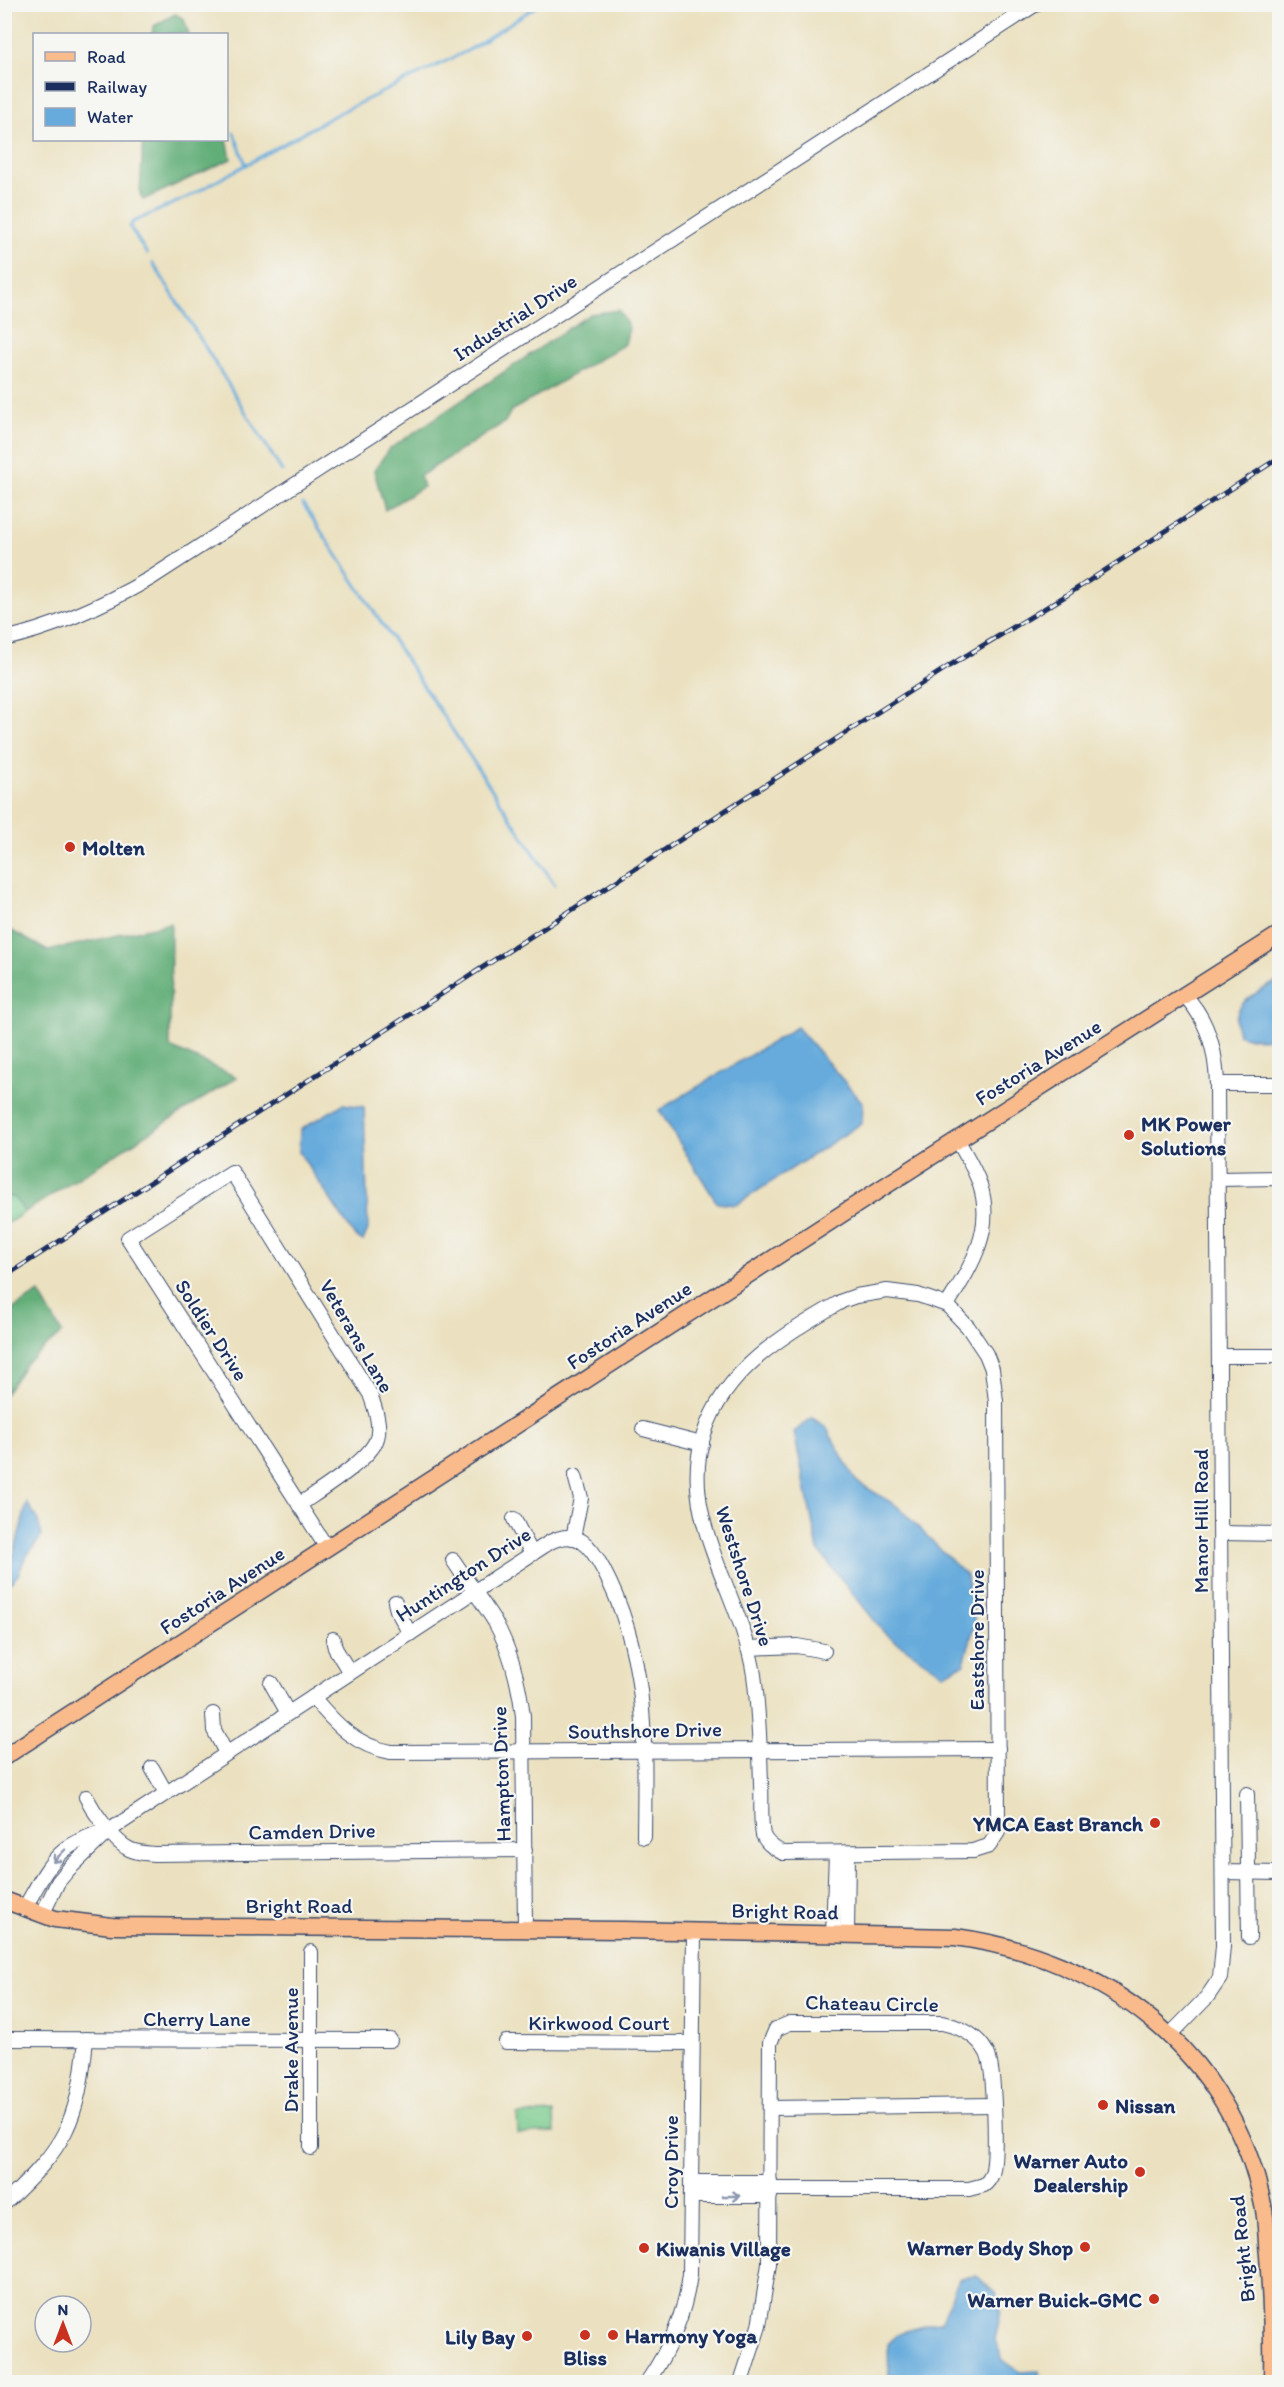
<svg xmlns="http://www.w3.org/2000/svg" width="1284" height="2387" font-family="Itim,sans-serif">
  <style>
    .green { fill: #78ca8c; stroke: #4a7c75; stroke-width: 1.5 }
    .forest { fill: #62ae78; stroke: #3e6e6b; stroke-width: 1.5 }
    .water { fill: #66abdc; stroke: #406d9d; stroke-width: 1.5 }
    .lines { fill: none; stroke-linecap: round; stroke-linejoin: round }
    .stream { stroke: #66abdc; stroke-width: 3 }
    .minor-casing { stroke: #3a4a6d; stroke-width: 16 }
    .major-casing { stroke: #3a4a6d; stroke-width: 19 }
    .minor { stroke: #fff; stroke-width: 14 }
    .major { stroke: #fabb8c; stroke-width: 16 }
    .rail-casing { stroke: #1b2f5e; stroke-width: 5 }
    .rail { stroke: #f6f6f2; stroke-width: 3; stroke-dasharray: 9; stroke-linecap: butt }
    .oneway { stroke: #8d97ae }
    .poi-dot { fill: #c8321e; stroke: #f6f6f2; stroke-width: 2 }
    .labels { text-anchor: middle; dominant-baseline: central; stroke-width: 4.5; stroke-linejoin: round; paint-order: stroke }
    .street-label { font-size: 21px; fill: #1b2f5e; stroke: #f6f6f2 }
    .poi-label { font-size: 21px; font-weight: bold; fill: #1b2f5e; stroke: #f6f6f2; text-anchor: start }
  </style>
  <rect width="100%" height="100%" fill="#f6f6f2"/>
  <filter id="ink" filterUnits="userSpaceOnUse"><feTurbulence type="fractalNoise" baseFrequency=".0167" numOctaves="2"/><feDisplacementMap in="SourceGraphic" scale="12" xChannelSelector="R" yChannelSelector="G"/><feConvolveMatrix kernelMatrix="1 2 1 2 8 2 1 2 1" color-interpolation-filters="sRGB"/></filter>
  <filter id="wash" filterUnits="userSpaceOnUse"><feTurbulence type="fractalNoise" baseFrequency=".008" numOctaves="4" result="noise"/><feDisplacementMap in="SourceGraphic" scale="24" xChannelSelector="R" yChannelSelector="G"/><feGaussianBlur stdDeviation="1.35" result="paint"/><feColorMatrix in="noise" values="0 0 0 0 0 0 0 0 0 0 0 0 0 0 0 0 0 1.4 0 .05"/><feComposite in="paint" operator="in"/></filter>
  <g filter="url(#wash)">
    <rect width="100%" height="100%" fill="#ebe1c0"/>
    <g class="green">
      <path d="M5 1196 14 1197 25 1212 5 1225Z"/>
      <path d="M554 2113 555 2132 518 2134 517 2115Z"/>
    </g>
    <g class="forest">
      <path d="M175 14 184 19 189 34H152L154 26Z"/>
      <path d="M227 139 231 159 143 200 140 194 143 140Z"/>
      <path d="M619 310 629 328 625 344 511 411 505 422 420 476 423 487 385 510 374 471 388 450 590 314Z"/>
      <path d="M171 923 170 1047 237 1077 25 1212 14 1197 5 1196V927L48 951Z"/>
      <path d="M39 1293 62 1333 26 1363 5 1394V1314Z"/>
    </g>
    <g class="water">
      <path d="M1279 980V1036C1264 1040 1253 1040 1238 1034 1228 1002 1256 994 1279 980Z"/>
      <path d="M797 1027 863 1103 862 1123 736 1205 717 1203 659 1110Z"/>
      <path d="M343 1104 364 1107 368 1229 363 1241 354 1235 299 1152 300 1130Z"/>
      <path d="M812 1418 826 1427 856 1481 897 1506 967 1576 975 1623 964 1664 944 1674 886 1635 818 1550 794 1432Z"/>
      <path d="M27 1503 37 1518 42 1536 25 1558 18 1575 10 1583 7 1581Z"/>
      <path d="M976 2276 996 2293 1001 2311 995 2340 1003 2360 1020 2372 1039 2371 1043 2382H889L888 2344 899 2333 942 2321 959 2278Z"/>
    </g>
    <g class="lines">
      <g class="stream">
        <path d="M234 133 246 165"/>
        <path d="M147 254 130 227 133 222 188 197 337 114 469 50 540 4"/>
        <path d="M153 263 282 471"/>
        <path d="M303 504 555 885"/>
      </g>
    </g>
  </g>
  <g filter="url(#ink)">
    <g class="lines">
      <defs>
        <g id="minor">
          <path d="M4 639C57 627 104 605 151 578L1036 4"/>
          <path d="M1217 1084H1280"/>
          <path d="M1218 1179 1280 1178"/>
          <path d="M887 1291 918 1295 947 1305 968 1327 986 1354 992 1369 996 1401 998 1832 989 1846 973 1851 783 1853C775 1849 766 1843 763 1835 760 1819 762 1800 761 1784 760 1748 759 1711 754 1675 742 1594 677 1518 704 1434 725 1368 786 1334 842 1301L856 1296Z"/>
          <path d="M947 1305C970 1268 995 1231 980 1185 975 1169 965 1154 957 1139"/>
          <path d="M1219 1356H1280"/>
          <path d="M643 1429 702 1444"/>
          <path d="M299 1505C319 1491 367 1462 376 1441 382 1427 375 1408 370 1394L232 1172 128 1238 327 1548"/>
          <path d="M514 1519 532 1554"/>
          <path d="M1221 1533 1280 1534"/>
          <path d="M573 1538 581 1498 575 1476"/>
          <path d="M453 1560C467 1581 482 1601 495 1622 511 1651 519 1684 523 1716L525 1930"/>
          <path d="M395 1602 397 1610 410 1634"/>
          <path d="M333 1639 335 1648 350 1673"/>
          <path d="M748 1648 797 1646 824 1651"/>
          <path d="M271 1683 288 1713"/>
          <path d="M313 1697C335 1724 356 1746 391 1752L998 1749"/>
          <path d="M213 1714 214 1730 226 1753"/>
          <path d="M152 1768 166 1793"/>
          <path d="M1247 1794 1249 1937"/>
          <path d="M86 1797C94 1812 113 1841 129 1849 137 1853 145 1853 154 1854L525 1850"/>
          <path d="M1223 1872 1280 1873"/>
          <path d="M24 1909C50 1864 55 1845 108 1830"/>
          <path d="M42 1915 58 1882 68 1870 110 1830 550 1542C578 1528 591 1546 603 1569 649 1656 645 1742 644 1837"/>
          <path d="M833 1934 836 1853"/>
          <path d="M847 1934 848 1853"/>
          <path d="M1169 2036 1207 1997 1220 1978 1223 1946 1217 1084C1216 1051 1208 1019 1184 995"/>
          <path d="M4 2039 390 2040"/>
          <path d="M506 2042 692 2043"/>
          <path d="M770 2108 993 2105"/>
          <path d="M311 2148V1952"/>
          <path d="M691 2182H770"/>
          <path d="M691 2196H770"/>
          <path d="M4 2204C66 2146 78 2123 86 2039"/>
          <path d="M647 2382C670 2349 685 2314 690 2274L694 1932"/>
          <path d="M741 2382 759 2326 769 2264 770 2043 776 2029 790 2023H942C961 2027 978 2036 987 2053 995 2069 997 2157 992 2174 990 2179 988 2182 984 2185L969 2189H770"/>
        </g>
        <g id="major">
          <path d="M4 1757 882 1188 1280 934"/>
          <path d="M4 1900 55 1919 112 1926 624 1930 955 1937C1104 1957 1232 2052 1263 2205 1267 2221 1266 2239 1268 2255 1271 2298 1273 2340 1272 2382"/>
        </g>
      </defs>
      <use href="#minor" class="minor-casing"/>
      <use href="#major" class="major-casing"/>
      <use href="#minor" class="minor"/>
      <use href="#major" class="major"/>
      <defs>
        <path id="rail" d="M4 1277 949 666 1067 595 1280 457"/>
      </defs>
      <use href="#rail" class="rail-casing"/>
      <use href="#rail" class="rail"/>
    </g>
    <defs><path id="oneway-shaft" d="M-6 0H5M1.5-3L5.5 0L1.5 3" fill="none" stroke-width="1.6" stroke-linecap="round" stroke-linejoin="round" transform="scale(1.5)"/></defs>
    <g class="oneway">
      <use href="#oneway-shaft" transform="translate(59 1856) rotate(134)"/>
      <use href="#oneway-shaft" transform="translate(731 2196)"/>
    </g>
  </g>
  <g class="poi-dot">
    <circle cx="70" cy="847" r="6"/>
    <circle cx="1129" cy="1135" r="6"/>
    <circle cx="1155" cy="1823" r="6"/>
    <circle cx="1103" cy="2105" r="6"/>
    <circle cx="1140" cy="2172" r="6"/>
    <circle cx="1085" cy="2247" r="6"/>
    <circle cx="644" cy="2248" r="6"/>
    <circle cx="1154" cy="2299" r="6"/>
    <circle cx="585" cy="2335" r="6"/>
    <circle cx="613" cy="2335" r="6"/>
    <circle cx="527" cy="2336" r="6"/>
  </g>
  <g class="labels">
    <g class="street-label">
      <text transform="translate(515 317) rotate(-33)">Industrial Drive</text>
      <text transform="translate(1038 1062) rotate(-32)">Fostoria Avenue</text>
      <text transform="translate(629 1325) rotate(-33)">Fostoria Avenue</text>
      <text transform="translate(212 1330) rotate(57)">Soldier Drive</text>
      <text transform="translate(357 1336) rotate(60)">Veterans Lane</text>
      <text transform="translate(1200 1521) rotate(-90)">Manor Hill Road</text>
      <text transform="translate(463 1574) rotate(-33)">Huntington Drive</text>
      <text transform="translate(745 1576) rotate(72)">Westshore Drive</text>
      <text transform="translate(222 1590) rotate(-33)">Fostoria Avenue</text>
      <text transform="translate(976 1640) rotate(-90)">Eastshore Drive</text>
      <text transform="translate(645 1730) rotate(-1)">Southshore Drive</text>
      <text transform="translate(501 1774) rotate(-92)">Hampton Drive</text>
      <text transform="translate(312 1831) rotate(-1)">Camden Drive</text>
      <text x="299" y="1905">Bright Road</text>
      <text transform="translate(785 1911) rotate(1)">Bright Road</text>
      <text transform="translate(872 2003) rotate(1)">Chateau Circle</text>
      <text x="197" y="2018">Cherry Lane</text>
      <text x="599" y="2022">Kirkwood Court</text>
      <text transform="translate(290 2050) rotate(-90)">Drake Avenue</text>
      <text transform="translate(670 2162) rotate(-90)">Croy Drive</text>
      <text transform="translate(1242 2249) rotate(-96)">Bright Road</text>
    </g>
    <g class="poi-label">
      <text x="82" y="847">Molten</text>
      <text x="1141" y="1123">MK Power<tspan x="1141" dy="24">Solutions</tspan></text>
      <text x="1143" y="1823" text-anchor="end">YMCA East Branch</text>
      <text x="1115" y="2105">Nissan</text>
      <text x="1128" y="2160" text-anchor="end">Warner Auto<tspan x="1128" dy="24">Dealership</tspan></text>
      <text x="1073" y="2247" text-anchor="end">Warner Body Shop</text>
      <text x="656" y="2248">Kiwanis Village</text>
      <text x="1142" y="2299" text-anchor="end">Warner Buick-GMC</text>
      <text x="625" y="2335">Harmony Yoga</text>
      <text x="515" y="2336" text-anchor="end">Lily Bay</text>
      <text x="585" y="2357" text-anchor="middle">Bliss</text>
    </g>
  </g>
  <rect width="1284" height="2387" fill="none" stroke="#f6f6f2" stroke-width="24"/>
  <rect x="33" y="33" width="195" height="108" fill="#f6f6f2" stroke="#9ea6b7" stroke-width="1.5"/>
  <rect x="45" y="52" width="30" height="9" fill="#fabb8c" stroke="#9ea6b7" stroke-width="1.5"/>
  <text x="87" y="63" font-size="18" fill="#1b2f5e">Road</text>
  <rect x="45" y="82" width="30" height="9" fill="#1b2f5e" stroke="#9ea6b7" stroke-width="1.5"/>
  <text x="87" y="93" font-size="18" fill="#1b2f5e">Railway</text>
  <rect x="45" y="108" width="30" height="18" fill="#66abdc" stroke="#9ea6b7" stroke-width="1.5"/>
  <text x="87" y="123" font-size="18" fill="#1b2f5e">Water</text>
  <g transform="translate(63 2324)"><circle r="28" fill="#f6f6f2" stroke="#9ea6b7" stroke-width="1.5"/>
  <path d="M0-4.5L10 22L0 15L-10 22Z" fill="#c8321e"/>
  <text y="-9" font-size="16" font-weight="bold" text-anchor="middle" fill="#1b2f5e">N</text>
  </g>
</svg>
